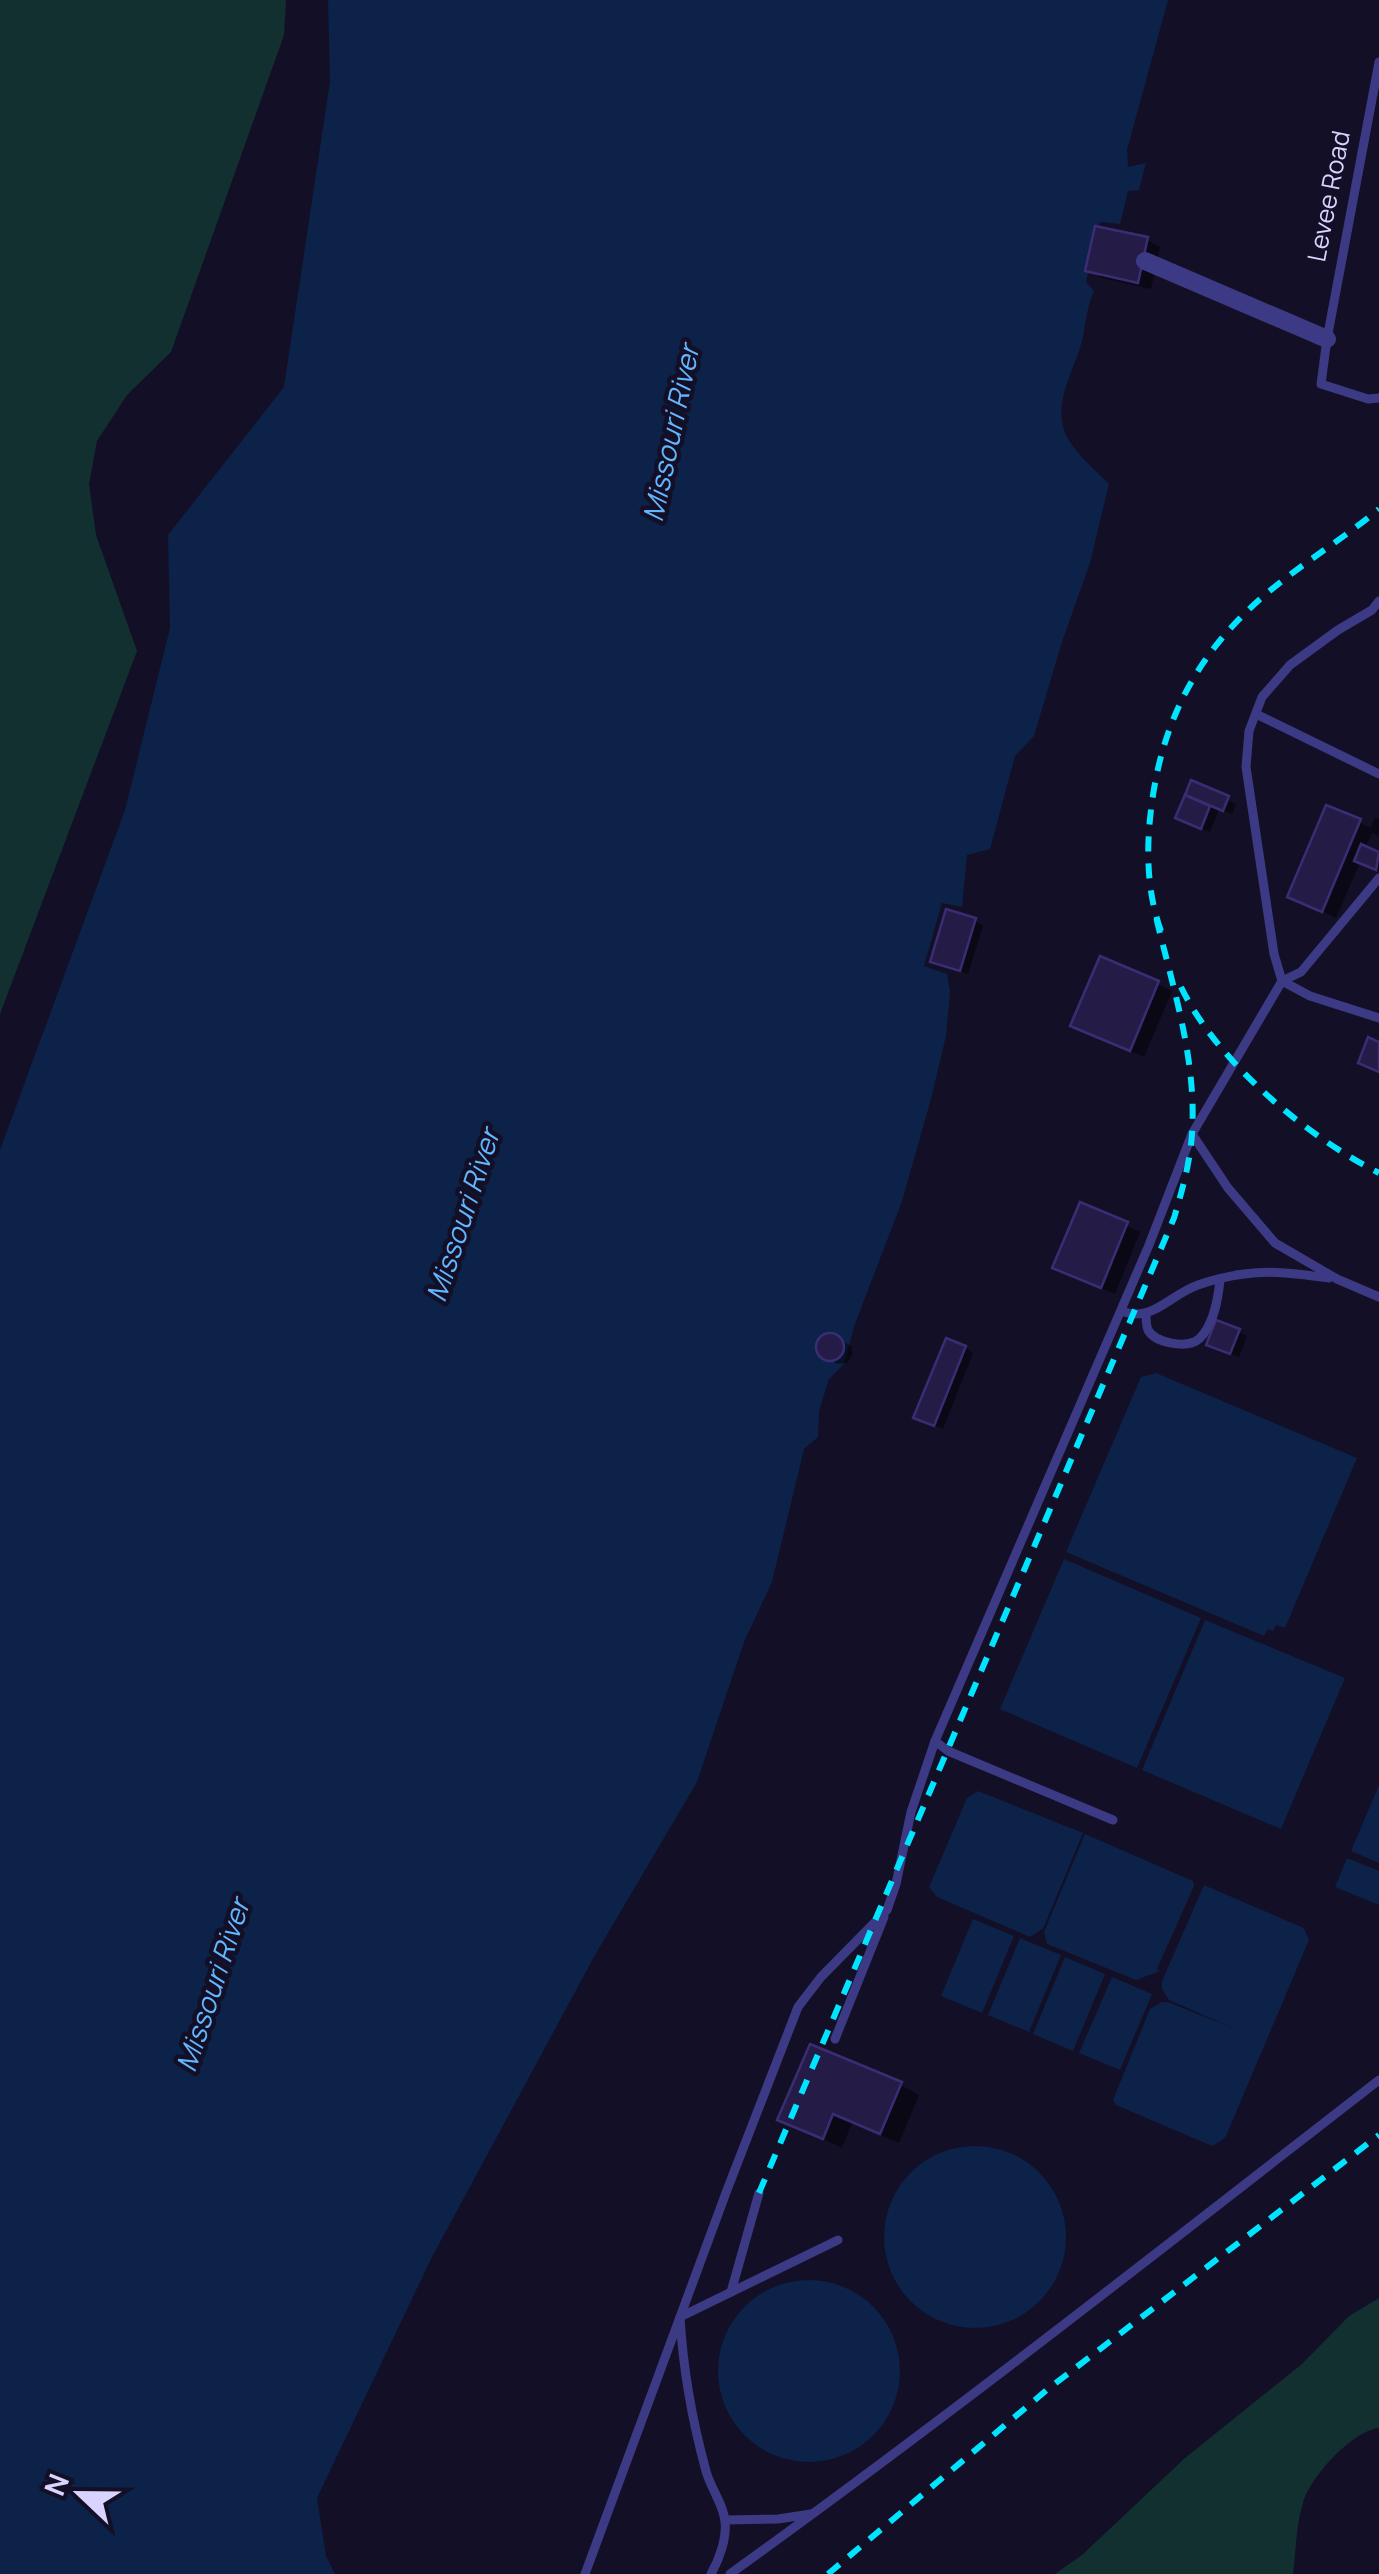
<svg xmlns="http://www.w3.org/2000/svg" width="1379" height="2574" font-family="Manrope,sans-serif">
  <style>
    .green { fill: #12302f }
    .water { fill: #0c2248 }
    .shadow { fill: #0007 }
    .building { fill: #241b47; stroke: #3b2d73; stroke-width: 2.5 }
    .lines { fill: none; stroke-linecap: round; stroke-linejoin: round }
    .service { stroke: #3d3a85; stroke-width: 9 }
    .minor { stroke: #3d3a85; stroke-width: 18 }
    .rail { stroke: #00e5ff; stroke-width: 6; stroke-dasharray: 15 12; stroke-linecap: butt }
    .labels { text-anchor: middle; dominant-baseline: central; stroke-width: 9; stroke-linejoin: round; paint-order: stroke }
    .street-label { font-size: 25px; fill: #d9d4ff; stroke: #130f26 }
    .water-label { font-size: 28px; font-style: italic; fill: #62b6ff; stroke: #130f26 }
  </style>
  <rect width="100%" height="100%" fill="#130f26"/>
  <g class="green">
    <path d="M0 0H286L284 35 171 352 127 395 97 441 89 484 96 535 137 651 0 1014Z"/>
    <path d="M1379 2298V2428C1352 2431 1310 2477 1303 2503 1296 2525 1296 2551 1293 2574H1055L1082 2555 1185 2458 1302 2364 1349 2316Z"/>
  </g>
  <g class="water">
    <path d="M328 0H1168L1127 150 1128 167 1146 163 1139 190 1128 191 1120 224 1100 222 1086 282 1094 291C1087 307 1086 320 1083 337 1077 364 1058 393 1062 421 1065 446 1093 467 1109 484L1090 563 1062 642 1034 736 1015 756 990 849 967 855 962 907 942 903 924 966 947 974 950 992 946 1036 931 1099 902 1201 854 1327 844 1364 829 1379 819 1411 818 1437 804 1449 772 1582 744 1642 697 1782 595 1955 432 2257 317 2498 326 2556 335 2574H0V1150L125 810 170 628 168 535 284 387 330 81Z"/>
    <path d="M1156 1373 1357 1458 1285 1628 1276 1625 1273 1631 1268 1629 1264 1636 1066 1552 1141 1377Z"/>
    <path d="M1064 1559 1201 1618 1137 1768 1000 1709Z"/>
    <path d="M1205 1620 1345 1678 1281 1829 1142 1770Z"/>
    <path d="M1379 1785V1863L1351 1851Z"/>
    <path d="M978 1791 1083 1833 1043 1929 1030 1937 937 1897 929 1887 967 1798Z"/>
    <path d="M1085 1834 1193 1881 1194 1886 1157 1969 1160 1971 1136 1980 1047 1944 1044 1932Z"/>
    <path d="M1347 1858 1379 1871V1905L1335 1887Z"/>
    <path d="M1204 1885 1304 1928 1309 1940 1226 2136 1221 2141 1212 2146 1116 2105 1113 2100 1150 2009 1162 2002H1168L1235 2029 1169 2000 1162 1989V1981Z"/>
    <path d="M973 1919 1014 1936 982 2013 941 1996Z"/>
    <path d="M1020 1938 1061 1955 1029 2032 988 2015Z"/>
    <path d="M1065 1957 1105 1974 1073 2051 1033 2034Z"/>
    <path d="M1112 1977 1152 1994 1120 2070 1079 2053Z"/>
    <circle cx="975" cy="2237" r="91"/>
    <circle cx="809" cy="2371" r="91"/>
  </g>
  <g class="shadow">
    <path d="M1147 240 1160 247 1151 289 1102 278 1088 270Z"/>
    <path d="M1193 783 1236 804 1232 814 1219 809 1210 832 1178 817Z"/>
    <path d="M1328 808 1371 828 1375 817 1379 819V836L1372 833 1365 849 1379 854V870L1360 862 1336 918 1290 896Z"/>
    <path d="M975 921 983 926 968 974 933 961Z"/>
    <path d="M1101 959 1172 991 1144 1057 1087 1032Z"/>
    <path d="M1081 1205 1140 1232 1115 1294 1069 1275Z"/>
    <path d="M1218 1323 1247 1336 1239 1357 1218 1349Z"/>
    <path d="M833 1335 851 1346 853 1354 847 1363 837 1364 820 1353 819 1344 823 1337Z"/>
    <path d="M965 1348 973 1353 943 1429 925 1421Z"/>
    <path d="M901 2085 919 2095 899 2143 852 2123 842 2148 781 2119Z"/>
  </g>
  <g class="building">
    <path d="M1095 226 1148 237 1138 283 1085 271Z"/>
    <path d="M1191 780 1229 796 1223 811 1185 795Z"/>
    <path d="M1185 795 1210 806 1201 829 1175 818Z"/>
    <path d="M1326 805 1361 819 1322 912 1287 897Z"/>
    <path d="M1361 844 1379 852 1376 870 1354 861Z"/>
    <path d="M946 909 976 918 960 971 930 962Z"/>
    <path d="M1100 956 1159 981 1130 1051 1070 1026Z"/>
    <path d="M1368 1037 1379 1042V1072L1358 1063Z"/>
    <path d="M1080 1202 1128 1222 1101 1288 1052 1268Z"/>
    <path d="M1216 1320 1240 1329 1230 1354 1206 1345Z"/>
    <circle cx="830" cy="1347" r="14"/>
    <path d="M946 1338 966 1346 934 1426 913 1418Z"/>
    <path d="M810 2044 902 2082 880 2134 833 2114 823 2139 777 2120Z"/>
  </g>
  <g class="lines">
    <g class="service">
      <path d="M1379 62 1327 339 1321 384 1368 399 1379 398"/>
      <path d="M1256 714 1379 774"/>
      <path d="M1282 981 1301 972 1379 878"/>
      <path d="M1282 981 1310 996 1379 1018"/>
      <path d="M1192 1134 1228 1188 1275 1243 1337 1279 1379 1297"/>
      <path d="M1121 1311C1153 1323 1169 1295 1198 1285 1212 1280 1229 1276 1244 1274 1273 1270 1300 1274 1329 1278"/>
      <path d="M1146 1314C1146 1319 1146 1325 1148 1330 1155 1343 1187 1349 1199 1339 1214 1325 1218 1299 1220 1280"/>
      <path d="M935 1741 948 1751 1113 1820"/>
      <path d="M835 2039 884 1917"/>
      <path d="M731 2292 759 2193"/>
      <path d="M726 2520 778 2519 811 2514"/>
      <path d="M585 2574 727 2190 798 2007 821 1977 887 1910 896 1884 911 1812 935 1741 1149 1245 1192 1134 1282 981 1274 954 1246 767 1249 731 1262 697 1290 665 1338 630 1372 610 1379 601"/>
      <path d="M711 2574C719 2560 727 2538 725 2522 724 2505 710 2487 706 2471 692 2420 683 2369 680 2317L838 2240"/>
      <path d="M730 2574C951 2415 1164 2247 1379 2080"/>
    </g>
    <path class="minor" d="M1145 261 1327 339"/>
    <g class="rail">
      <path d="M1161 931C1146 890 1146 845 1152 802 1165 706 1209 636 1286 578 1317 554 1349 534 1379 509"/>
      <path d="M1181 987C1217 1062 1306 1136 1379 1173"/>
      <path d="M759 2193 1174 1218C1182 1191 1190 1163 1192 1134 1197 1060 1173 988 1156 917"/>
      <path d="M828 2574 1048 2389 1379 2135"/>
    </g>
  </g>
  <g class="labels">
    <g class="street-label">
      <text transform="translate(1328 196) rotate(-79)">Levee Road</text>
    </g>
    <g class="water-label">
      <text transform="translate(670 433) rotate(-78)">Missouri River</text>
      <text transform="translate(462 1215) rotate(-72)">Missouri River</text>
      <text transform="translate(212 1985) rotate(-72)">Missouri River</text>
    </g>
  </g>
  <g transform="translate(80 2494) rotate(292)" stroke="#130f26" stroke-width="8" paint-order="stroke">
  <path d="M0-8L18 38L0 25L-18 38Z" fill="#d9d4ff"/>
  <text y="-15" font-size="28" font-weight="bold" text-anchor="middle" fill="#d9d4ff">N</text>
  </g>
</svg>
